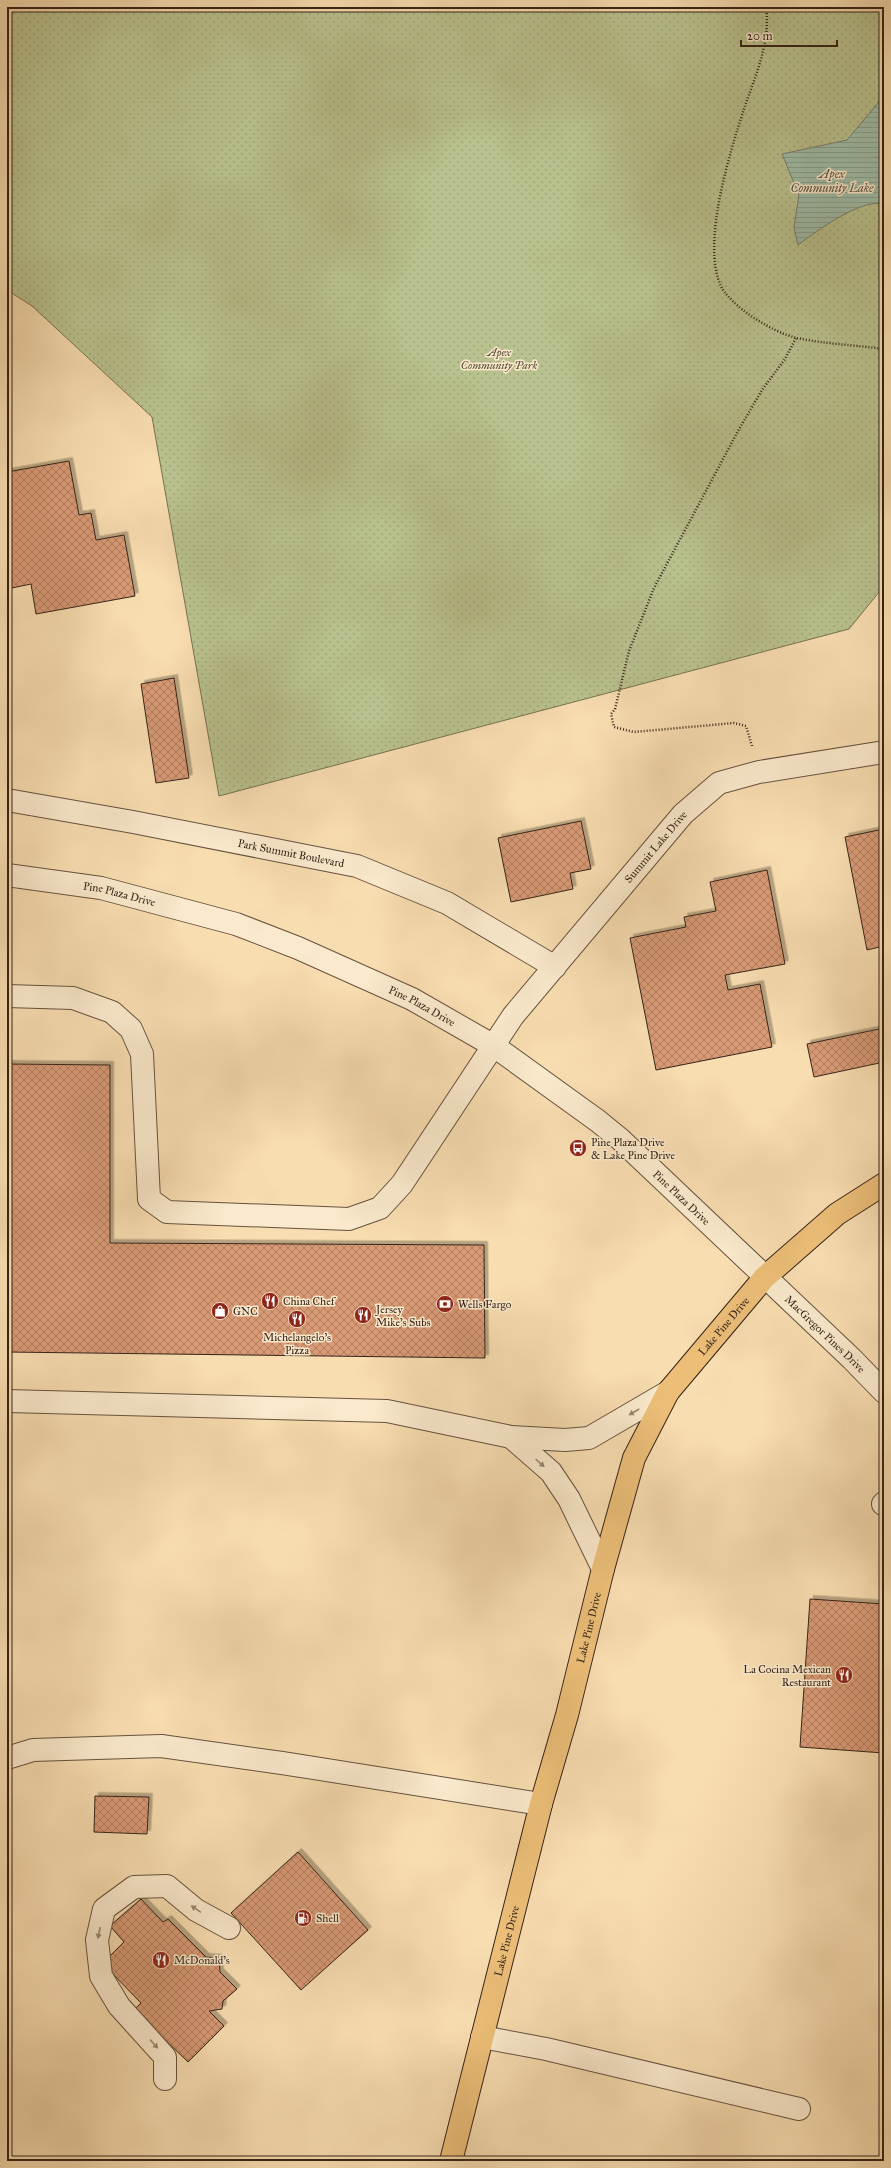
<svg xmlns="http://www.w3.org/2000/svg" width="891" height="2168" font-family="'IM FELL Great Primer',serif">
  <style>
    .green { fill: url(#green-dots); stroke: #777253 }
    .water { fill: url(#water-rules); stroke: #747f6e }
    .building { fill: url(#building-cross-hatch); stroke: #352318; filter: url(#shadow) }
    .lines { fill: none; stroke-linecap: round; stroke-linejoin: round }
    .minor-casing { stroke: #66523e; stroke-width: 24 }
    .major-casing { stroke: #352318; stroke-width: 24 }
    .path { stroke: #352318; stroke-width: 2.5; stroke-dasharray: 1 2; stroke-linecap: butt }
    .minor { stroke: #fae9cc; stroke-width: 22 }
    .major { stroke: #ecbe78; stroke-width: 22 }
    .oneway { fill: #988672 }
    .labels { text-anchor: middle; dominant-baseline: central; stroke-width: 3; stroke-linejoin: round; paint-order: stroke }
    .park-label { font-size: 11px; font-style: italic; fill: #564b36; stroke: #fae9cc }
    .street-label { font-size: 11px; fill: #352318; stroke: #fae9cc }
    .poi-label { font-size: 11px; fill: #352318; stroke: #fae9cc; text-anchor: start }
    .water-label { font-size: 12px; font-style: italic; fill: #545143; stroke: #fae9cc }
  </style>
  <defs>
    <pattern id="green-dots" width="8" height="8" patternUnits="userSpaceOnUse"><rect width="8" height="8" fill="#b9c28e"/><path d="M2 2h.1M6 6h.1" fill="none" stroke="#a0a67a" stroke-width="1.8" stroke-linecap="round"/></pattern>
    <pattern id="water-rules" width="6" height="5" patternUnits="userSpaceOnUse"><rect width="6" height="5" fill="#9ebca7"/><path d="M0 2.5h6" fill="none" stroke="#89a18f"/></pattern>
    <pattern id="building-cross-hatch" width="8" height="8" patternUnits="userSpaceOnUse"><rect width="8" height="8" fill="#d89a75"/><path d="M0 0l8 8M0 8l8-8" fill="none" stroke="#b07d5f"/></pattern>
    <filter id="shadow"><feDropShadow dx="3.5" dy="-3.5" stdDeviation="0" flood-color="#0004"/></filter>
  </defs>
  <rect width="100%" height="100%" fill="#f8ddb0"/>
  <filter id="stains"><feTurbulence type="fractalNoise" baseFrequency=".005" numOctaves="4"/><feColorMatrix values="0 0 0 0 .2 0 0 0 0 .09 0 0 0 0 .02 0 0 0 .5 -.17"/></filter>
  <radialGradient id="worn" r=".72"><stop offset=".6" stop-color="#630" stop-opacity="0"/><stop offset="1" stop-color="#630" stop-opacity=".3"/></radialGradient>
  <path class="green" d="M7 7H884V586L849 629 219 796 152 417 32 306 7 290Z"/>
  <path class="water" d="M884 91V204C861 198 817 231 798 245L794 227 799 195 782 154 847 140 878 103Z"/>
  <g class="building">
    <path d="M69 461 79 515 91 513 96 540 124 535 135 596 36 614 31 584 7 589V472Z"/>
    <path d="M174 678 189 778 156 783 141 684Z"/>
    <path d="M581 821 591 869 570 873 573 889 511 902 498 838Z"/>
    <path d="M884 829V946L867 950 845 837Z"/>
    <path d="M767 870 785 964 725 975 728 990 760 984 772 1047 656 1070 630 938 686 927 684 917 716 911 710 882Z"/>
    <path d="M884 1028V1062L814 1077 807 1044Z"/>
    <path d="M7 1064 110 1065V1243L484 1245 485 1358 7 1352Z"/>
    <path d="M810 1599 884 1604V1753L800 1747Z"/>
    <path d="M95 1796 149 1797 147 1834 94 1832Z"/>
    <path d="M298 1852 368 1930 301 1990 231 1913Z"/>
    <path d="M141 1899 163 1922 168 1919 206 1957 219 1958 220 1972 237 1989 223 2001 222 2009 209 2011 224 2026 188 2062 157 2032 151 2039 130 2014 141 2003 107 1968 108 1958 124 1942 110 1926Z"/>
  </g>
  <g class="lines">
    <defs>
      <g id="minor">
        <path id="s1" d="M7 800 133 822 357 866 447 903 555 967"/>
        <path id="s2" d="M7 875 101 888 236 924 298 948 412 999 494 1046 598 1121 620 1139 852 1359 884 1392"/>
        <path id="s3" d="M7 996 73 998 112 1012 131 1029 142 1054 149 1199 167 1212 349 1219 380 1208 402 1184 513 1016 683 814 719 783 759 772 884 752"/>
        <path d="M7 1401 387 1411 511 1437 565 1440 589 1438 668 1392"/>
        <path d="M511 1437 551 1472 569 1499 603 1569"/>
        <path d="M883 1504 884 1503"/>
        <path d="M7 1758 33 1750 161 1746 282 1763 541 1804"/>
        <path d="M482 2037 546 2049 799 2109"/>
        <path d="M165 2079V2057L119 2006 101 1976 97 1940 104 1909 134 1887 167 1886 196 1910 229 1928"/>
      </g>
      <g id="major">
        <path id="s4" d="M451 2161 541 1804 567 1715 603 1569 634 1458 668 1392 764 1278 837 1214 884 1184"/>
      </g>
    </defs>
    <use href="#minor" class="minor-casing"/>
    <use href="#major" class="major-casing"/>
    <g class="path">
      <path d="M766 7C771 43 755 76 744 109 730 152 702 241 720 284 729 306 774 333 797 338 825 344 855 345 884 349"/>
      <path d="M752 746 746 726 734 723 634 732 614 727 611 714 615 709 629 651 654 588 738 431 762 390 785 359 796 338"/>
    </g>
    <use href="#minor" class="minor"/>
    <use href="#major" class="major"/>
  </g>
  <defs><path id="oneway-solid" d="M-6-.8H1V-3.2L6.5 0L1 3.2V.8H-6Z"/></defs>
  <g class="oneway">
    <use href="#oneway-solid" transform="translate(634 1412) rotate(150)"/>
    <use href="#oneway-solid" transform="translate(540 1463) rotate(42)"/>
    <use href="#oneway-solid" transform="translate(196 1909) rotate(-146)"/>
    <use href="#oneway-solid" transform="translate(99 1933) rotate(103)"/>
    <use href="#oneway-solid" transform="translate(154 2044) rotate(48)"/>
  </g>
  <defs>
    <symbol id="bus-disc" viewBox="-11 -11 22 22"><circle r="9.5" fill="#8f2418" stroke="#fae9cc"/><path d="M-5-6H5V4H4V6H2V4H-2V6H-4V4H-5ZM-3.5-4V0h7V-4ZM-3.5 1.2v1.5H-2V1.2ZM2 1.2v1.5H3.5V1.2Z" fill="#fff"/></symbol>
    <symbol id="restaurant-disc" viewBox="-11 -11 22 22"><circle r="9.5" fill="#8f2418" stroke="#fae9cc"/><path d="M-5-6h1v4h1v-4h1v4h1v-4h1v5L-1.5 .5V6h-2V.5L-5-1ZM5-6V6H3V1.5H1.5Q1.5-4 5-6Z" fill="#fff"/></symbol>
    <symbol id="bank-disc" viewBox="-11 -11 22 22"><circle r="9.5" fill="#8f2418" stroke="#fae9cc"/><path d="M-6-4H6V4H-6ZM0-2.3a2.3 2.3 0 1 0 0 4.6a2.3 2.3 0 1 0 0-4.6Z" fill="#fff"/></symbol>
    <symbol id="shop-disc" viewBox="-11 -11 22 22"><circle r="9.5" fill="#8f2418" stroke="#fae9cc"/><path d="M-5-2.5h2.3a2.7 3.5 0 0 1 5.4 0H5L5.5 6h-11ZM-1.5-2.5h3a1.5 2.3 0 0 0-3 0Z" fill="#fff"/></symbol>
    <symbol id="fuel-disc" viewBox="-11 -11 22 22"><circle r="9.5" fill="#8f2418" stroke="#fae9cc"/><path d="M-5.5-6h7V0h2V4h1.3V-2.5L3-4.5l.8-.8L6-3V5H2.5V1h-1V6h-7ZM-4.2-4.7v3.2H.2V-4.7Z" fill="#fff"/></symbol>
  </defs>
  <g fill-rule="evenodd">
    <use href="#bus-disc" x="568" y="1138" width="20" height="20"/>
    <use href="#restaurant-disc" x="260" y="1291" width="20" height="20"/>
    <use href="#bank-disc" x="435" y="1294" width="20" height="20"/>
    <use href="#shop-disc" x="210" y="1301" width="20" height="20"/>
    <use href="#restaurant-disc" x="353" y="1305" width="20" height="20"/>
    <use href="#restaurant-disc" x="287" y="1309" width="20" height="20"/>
    <use href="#restaurant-disc" x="834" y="1665" width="20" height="20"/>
    <use href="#fuel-disc" x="293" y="1908" width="20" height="20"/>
    <use href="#restaurant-disc" x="151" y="1950" width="20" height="20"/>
  </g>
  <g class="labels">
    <g class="park-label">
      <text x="499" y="352">Apex<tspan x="499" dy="13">Community Park</tspan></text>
    </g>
    <g class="street-label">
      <text stroke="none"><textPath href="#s3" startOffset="998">Summit Lake Drive</textPath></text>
      <text stroke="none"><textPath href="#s1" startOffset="289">Park Summit Boulevard</textPath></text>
      <text stroke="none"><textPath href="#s2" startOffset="114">Pine Plaza Drive</textPath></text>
      <text stroke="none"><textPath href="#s2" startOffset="438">Pine Plaza Drive</textPath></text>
      <text stroke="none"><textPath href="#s2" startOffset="762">Pine Plaza Drive</textPath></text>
      <text stroke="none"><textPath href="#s4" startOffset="887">Lake Pine Drive</textPath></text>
      <text stroke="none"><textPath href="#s2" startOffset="960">MacGregor Pines Drive</textPath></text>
      <text stroke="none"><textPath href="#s4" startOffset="551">Lake Pine Drive</textPath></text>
      <text stroke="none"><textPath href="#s4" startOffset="227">Lake Pine Drive</textPath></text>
    </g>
    <g class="poi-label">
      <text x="591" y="1142">Pine Plaza Drive<tspan x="591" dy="13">&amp; Lake Pine Drive</tspan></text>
      <text x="283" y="1301">China Chef</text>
      <text x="458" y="1304">Wells Fargo</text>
      <text x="376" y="1309">Jersey<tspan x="376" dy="13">Mike's Subs</tspan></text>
      <text x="233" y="1311">GNC</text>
      <text x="297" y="1337" text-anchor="middle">Michelangelo's<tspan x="297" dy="13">Pizza</tspan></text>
      <text x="831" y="1669" text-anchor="end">La Cocina Mexican<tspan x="831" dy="13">Restaurant</tspan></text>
      <text x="316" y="1918">Shell</text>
      <text x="174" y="1960">McDonald's</text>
    </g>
    <g class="water-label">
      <text x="832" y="174">Apex<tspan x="832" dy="14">Community Lake</tspan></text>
    </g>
  </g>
  <rect width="891" height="2168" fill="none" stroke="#f8ddb0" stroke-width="24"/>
  <rect x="8" y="8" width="875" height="2152" fill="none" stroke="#352318" stroke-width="2"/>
  <rect x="12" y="12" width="867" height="2144" fill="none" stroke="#352318"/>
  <path d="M741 40v6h96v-6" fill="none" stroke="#352318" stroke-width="2"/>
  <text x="747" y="40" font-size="12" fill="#352318" stroke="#fae9cc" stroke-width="3" paint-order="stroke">20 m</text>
  <rect width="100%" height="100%" filter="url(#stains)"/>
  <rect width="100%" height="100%" fill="url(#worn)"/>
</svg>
